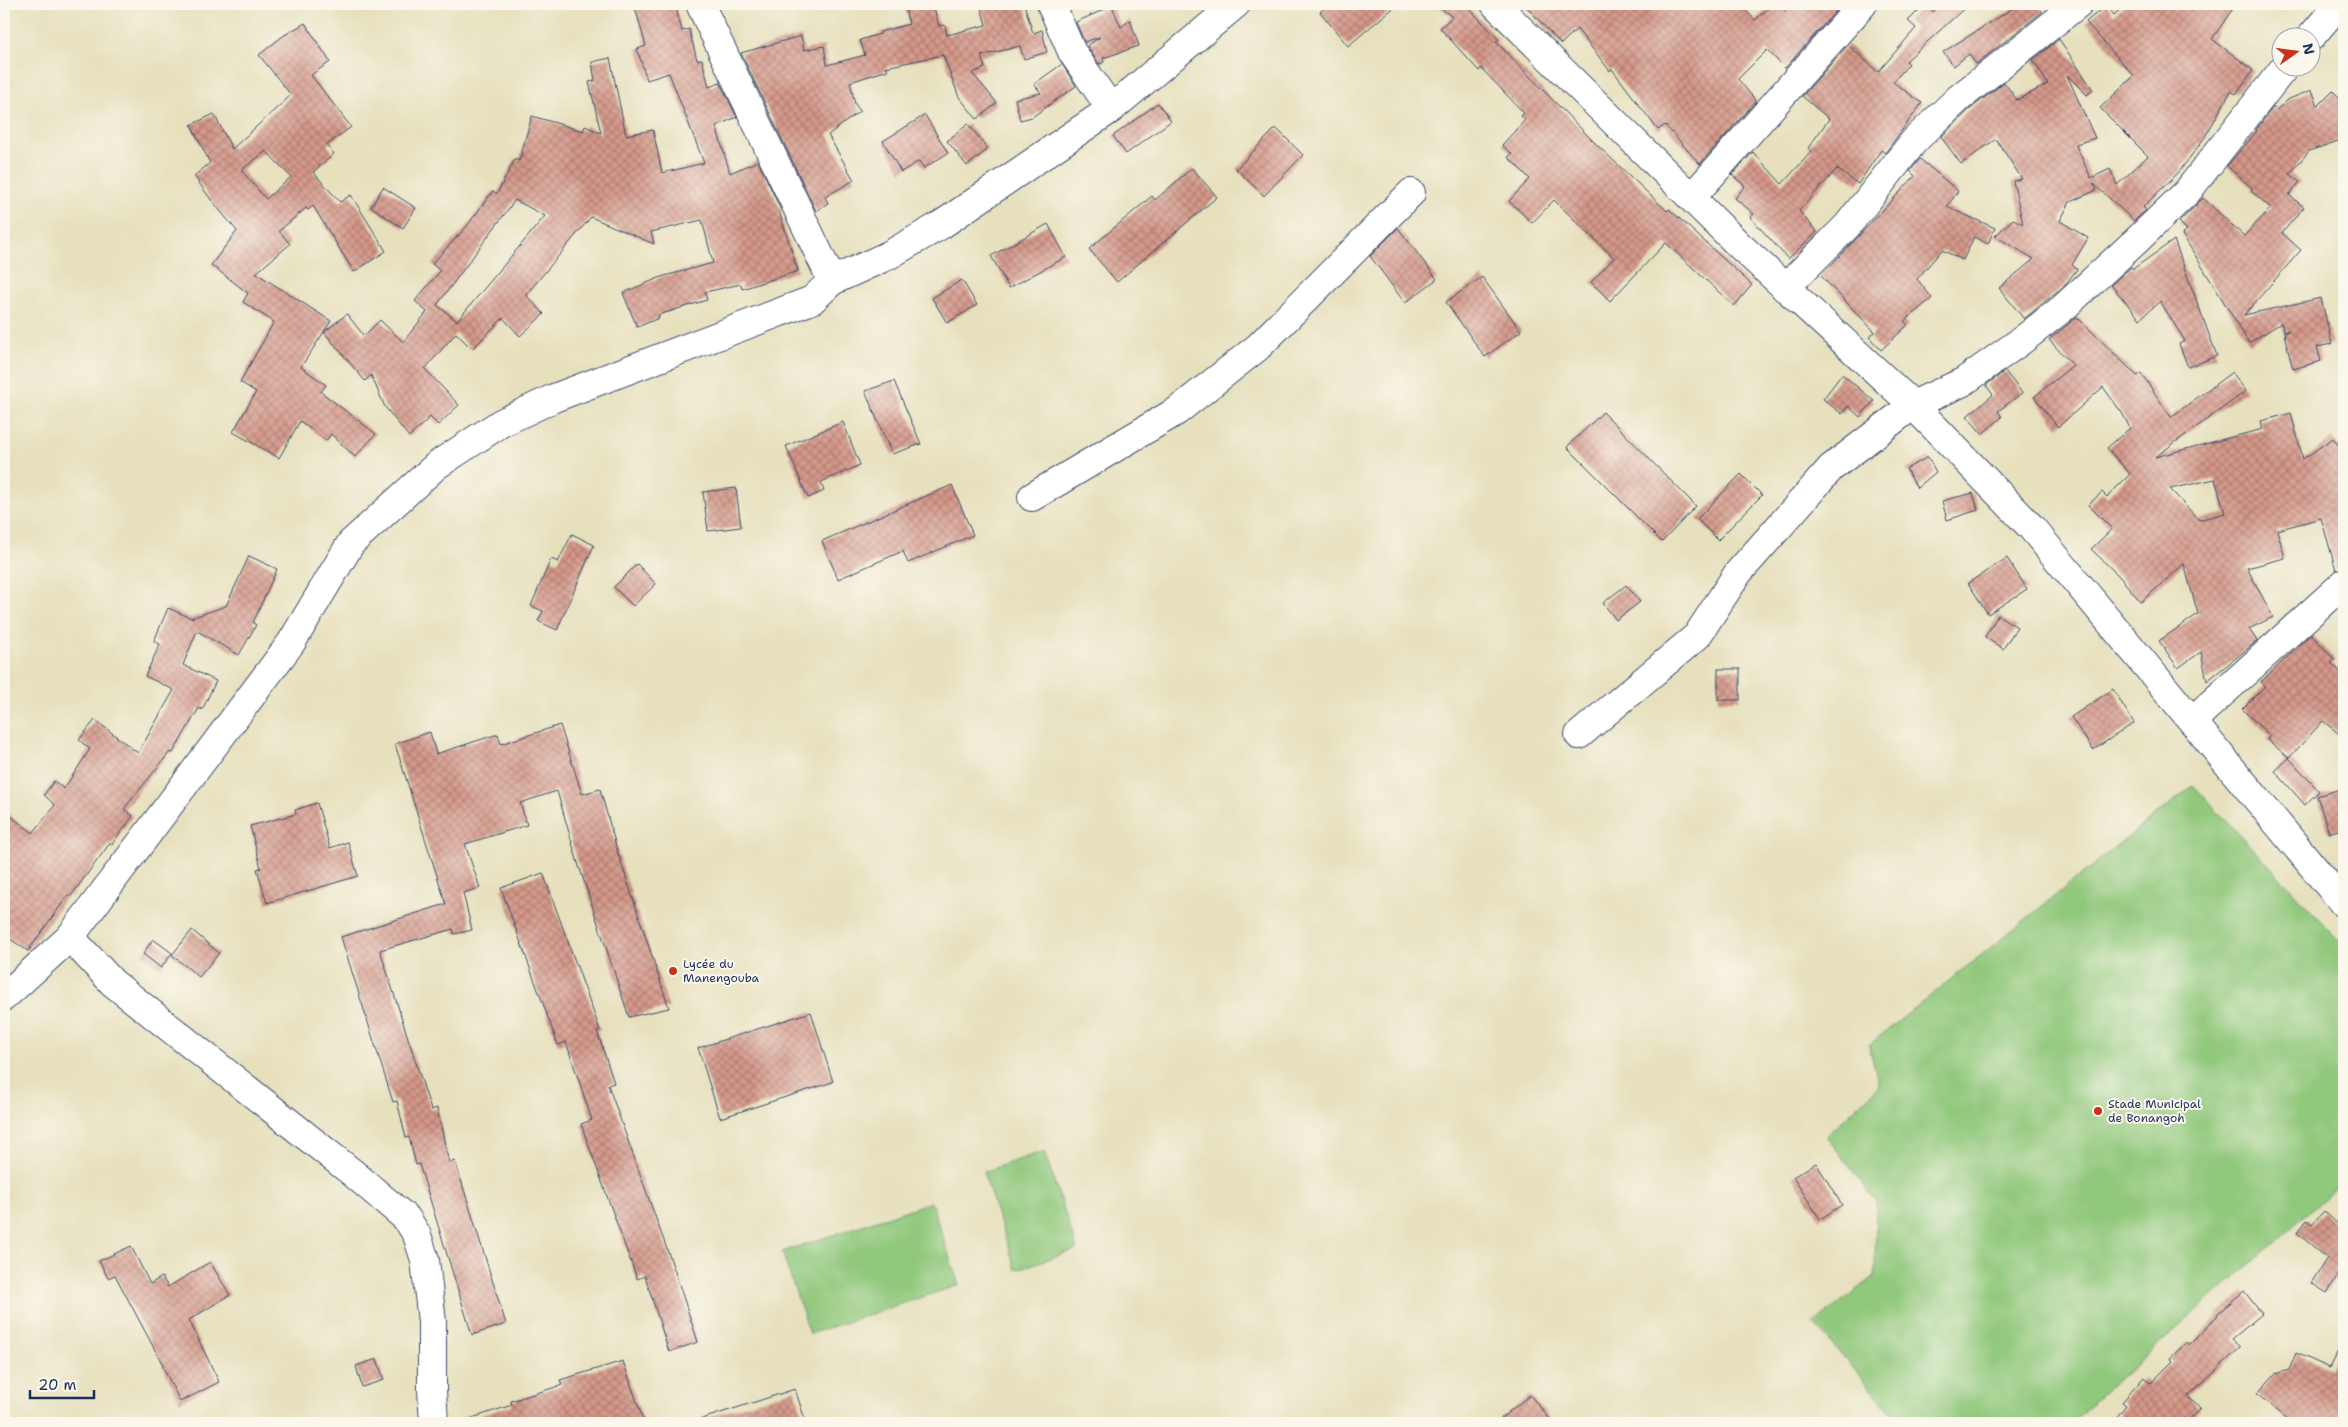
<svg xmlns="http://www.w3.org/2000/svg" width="2348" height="1427" font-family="'Shantell Sans',sans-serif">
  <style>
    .park { fill: #90c87b; stroke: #567c6c }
    .building { fill: url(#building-cross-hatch); fill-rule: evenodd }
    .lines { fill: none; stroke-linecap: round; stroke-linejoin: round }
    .minor-casing { stroke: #394a6c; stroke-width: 30 }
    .minor { stroke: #fff; stroke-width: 28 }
    .poi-dot { fill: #c8321e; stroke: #fbf7ec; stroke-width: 2 }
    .labels { text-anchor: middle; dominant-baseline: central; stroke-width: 4; stroke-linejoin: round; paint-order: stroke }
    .poi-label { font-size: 12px; fill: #1b2f5e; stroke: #fbf7ec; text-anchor: start }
  </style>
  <defs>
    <pattern id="building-cross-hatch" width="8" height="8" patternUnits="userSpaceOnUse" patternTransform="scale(1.25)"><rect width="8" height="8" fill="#d59889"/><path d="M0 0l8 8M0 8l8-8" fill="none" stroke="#ac7c73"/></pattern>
  </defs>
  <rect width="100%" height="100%" fill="#fbf7ec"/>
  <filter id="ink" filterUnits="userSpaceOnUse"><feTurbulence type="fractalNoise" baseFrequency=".02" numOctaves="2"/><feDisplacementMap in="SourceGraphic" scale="10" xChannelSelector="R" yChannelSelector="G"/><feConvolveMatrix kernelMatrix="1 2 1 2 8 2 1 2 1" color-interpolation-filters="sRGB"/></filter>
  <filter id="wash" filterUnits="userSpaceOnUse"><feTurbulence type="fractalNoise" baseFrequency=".0096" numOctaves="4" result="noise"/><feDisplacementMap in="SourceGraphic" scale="20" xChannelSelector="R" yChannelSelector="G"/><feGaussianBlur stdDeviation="1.12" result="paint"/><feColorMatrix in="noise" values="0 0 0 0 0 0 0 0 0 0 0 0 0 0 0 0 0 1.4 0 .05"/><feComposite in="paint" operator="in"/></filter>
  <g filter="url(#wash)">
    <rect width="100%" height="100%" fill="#e6e0bd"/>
    <g class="park">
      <path d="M2193 785 2344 946V1181L2070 1423H1901L1814 1323 1875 1276 1876 1201 1826 1136 1879 1086 1869 1045Z"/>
      <path d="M1044 1151 1077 1249 1016 1270 983 1172Z"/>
      <path d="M931 1202 959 1285 810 1334 782 1252Z"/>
    </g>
    <g id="blocks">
      <g class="building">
        <path d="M634 4H675L682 31 689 29 697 60 702 59 709 87 720 83 737 117 716 126 730 173 758 161 781 210 779 211 798 271 742 289 741 284 705 292 707 300 658 315 659 318 637 327 623 293 661 277 713 263 702 220 651 232 654 244 591 217 526 295 544 314 520 336 503 318 472 349 456 333 425 369 459 405 438 425 430 417 409 437 385 407 371 375 365 381 324 332 347 314 364 336 380 320 403 342 427 312 415 301 440 271 432 264 467 226 493 191 497 194 515 159 519 161 532 116 583 131 585 126 601 133 589 82 595 81 592 62 610 58 626 135 653 130 662 173 704 163 669 73 647 80 637 49 646 46ZM515 200 545 216 457 321 437 305Z"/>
        <path d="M904 4H933L939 26 945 25 947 35 986 25 980 4H1024L1033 33 1042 30 1047 52 1024 59 1020 46 981 56 985 68 972 73 997 103 977 119 959 97 943 55 886 67 888 70 850 82 855 104 860 111 828 135 854 180 825 197 828 203 816 211 741 53 801 36 804 50 824 46 827 65 865 55 860 40 880 34V32L909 24Z"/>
        <path d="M1330 4H1398L1348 46 1320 12Z"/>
        <path d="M1436 4H1465L1499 40 1496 42 1597 145 1667 211 1669 209 1752 285 1734 306 1666 243 1610 301 1591 282 1614 258 1554 200 1532 223 1509 201 1530 179 1508 157 1512 154 1502 145 1525 120 1521 116 1524 113 1481 68 1479 71 1440 28 1452 17Z"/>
        <path d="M1524 4H1740L1755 20 1773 4H1779L1787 13 1795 4H1842L1785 68 1767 50 1738 79 1756 101 1700 164 1665 125 1658 130 1612 69 1610 71 1577 29 1561 44Z"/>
        <path d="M1925 4 1933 12 1942 4H1969L1906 61 1909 64 1893 82 1922 103 1885 153 1881 150 1858 184 1837 169 1799 211 1817 232 1788 259 1750 217 1754 214 1735 198 1745 186 1732 175 1753 152 1782 184 1812 151 1808 148 1829 119 1802 96 1848 45 1878 72 1916 28 1908 21Z"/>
        <path d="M2020 4H2037L2042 12 1976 64 1969 54 1954 66 1943 52Z"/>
        <path d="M2126 4H2236L2212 39 2253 70 2236 94 2231 91 2205 137 2179 172 2143 207 2146 210 2134 221 2093 183 2097 190 2070 202 2060 221 2088 238 2072 265 2077 269 2066 284 2024 319 1999 288 2034 259 1995 236 2013 219 2023 224 2013 181 2022 179 1996 139 1961 164 1941 137 1969 110 2004 82 2017 100 2048 84 2033 60 2059 39 2093 90 2087 95 2067 75 2095 138 2076 144 2077 148 2091 178 2110 169 2117 185 2148 156 2100 108 2134 76 2086 22 2106 5 2114 15Z"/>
        <path d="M1112 6 1121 27 1130 20 1139 46 1103 58 1104 62 1099 64 1087 46 1100 37 1084 42 1076 22Z"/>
        <path d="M305 23 330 62 311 75 351 127 327 145 334 154 313 172 340 202 351 195 386 251 354 272 313 206 308 210 306 208 279 231 290 244 256 273 331 321 301 367 326 385 321 392 376 434 355 457 331 434 326 441 300 421 279 458 233 432 256 392 240 382 274 322 243 302 248 293 211 265 237 231 212 201 194 176 210 163 191 125 214 114 232 149 291 95 259 55 283 36ZM266 151 291 177 266 199 241 170Z"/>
        <path d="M1062 64 1076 86 1032 117 1020 120 1015 99 1041 93 1034 84Z"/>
        <path d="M2312 90 2318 106 2333 91 2344 102V139L2309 151 2290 174 2300 182 2289 195 2304 207 2282 233 2301 250 2244 315 2321 298 2332 344 2317 347 2321 361 2293 369 2284 334 2289 330 2284 332 2281 323 2249 343 2182 234 2187 230 2179 222 2203 198 2244 236 2271 208 2251 191 2253 189 2227 166 2257 131 2256 130 2273 107 2276 110 2289 99Z"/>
        <path d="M1158 103 1171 121 1126 154 1113 136Z"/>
        <path d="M925 115 948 153 924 168 919 161 901 172 883 141Z"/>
        <path d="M968 124 988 149 967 166 947 141Z"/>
        <path d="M1276 128 1303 155 1264 196 1236 169Z"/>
        <path d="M1920 159 1958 191 1947 207 1995 228 1988 244 1974 237 1963 260 1942 250 1917 279 1932 298 1904 321 1908 325 1881 350 1869 337 1875 332 1821 276 1915 176 1910 171Z"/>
        <path d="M1192 168 1217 197 1117 282 1089 249 1152 196 1155 200Z"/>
        <path d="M383 187 416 208 403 228 371 207Z"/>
        <path d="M1048 224 1066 257 1009 288 991 256Z"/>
        <path d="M1398 228 1437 279 1405 303 1370 256Z"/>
        <path d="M2174 240 2217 356 2188 367 2179 344 2185 341 2160 301 2140 319 2111 285 2131 267 2133 269Z"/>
        <path d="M1482 277 1521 331 1485 357 1446 302Z"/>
        <path d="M962 280 977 305 947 323 932 298Z"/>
        <path d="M2077 317 2137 376 2141 373 2171 417 2232 372 2246 391 2155 457 2263 429 2261 421 2291 413 2303 459 2333 438 2344 453V568L2336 570 2321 518 2277 530 2285 558 2247 568 2273 617 2249 629 2257 641 2207 681 2201 652 2178 668 2159 641 2198 614 2184 564 2141 602 2118 575 2091 549 2112 529 2088 505 2102 492 2107 497 2130 474 2107 448 2130 428 2122 413 2103 387 2058 427 2034 397 2073 365 2049 340ZM2215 479 2225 513 2199 520 2170 489Z"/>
        <path d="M2005 371 2022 393 1998 411 2002 417 1982 434 1967 416 1993 395 1986 385Z"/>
        <path d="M1842 374 1874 401 1860 417 1848 406 1842 414 1823 399Z"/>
        <path d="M894 381 921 444 892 454 865 391Z"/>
        <path d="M1603 412 1696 506 1662 542 1567 447Z"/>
        <path d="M843 422 860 465 821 482 824 491 808 498 786 446Z"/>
        <path d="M1928 457 1936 472 1917 488 1906 469Z"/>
        <path d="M1741 474 1762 495 1718 540 1697 519Z"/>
        <path d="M952 485 973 535 908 563 903 551 838 579 822 541Z"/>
        <path d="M736 488 741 527 708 531 703 492Z"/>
        <path d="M1973 493 1978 510 1947 520 1942 501Z"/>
        <path d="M572 534 594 545 557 630 538 621 543 611 531 606 551 559 558 562Z"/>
        <path d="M249 556 277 569 253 623 256 625 239 655 197 631 183 665 216 681 202 710 199 708 173 753 170 752 124 809 133 816 112 844 110 843 71 896 68 895 28 951 4 935V811L33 833 55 805 44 795 54 781 64 789 90 749 79 740 95 720 138 753 174 690 145 676 160 644 154 641 168 608 191 618 226 606Z"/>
        <path d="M2007 558 2027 589 1988 614 1968 583Z"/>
        <path d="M637 564 656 584 633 606 614 587Z"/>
        <path d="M1626 585 1640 602 1616 620 1603 603Z"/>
        <path d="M1998 615 2017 627 2003 649 1985 637Z"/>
        <path d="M2311 634 2335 660 2331 663 2344 675V738L2323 721 2289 758 2267 739 2270 736 2242 709 2265 686 2261 682Z"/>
        <rect x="1718" y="669" width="22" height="31"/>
        <path d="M2113 689 2134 723 2093 750 2071 717Z"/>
        <path d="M560 725 582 794 600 789 618 853 669 1008 629 1017 577 860 557 791 520 803 527 825 465 844 480 888 463 893 472 930 454 934 453 929 380 950 431 1110 437 1108 449 1163 455 1161 506 1324 472 1335 419 1164 416 1165 409 1137 406 1138 397 1101 393 1102 341 937 446 904 395 744 430 732 436 754 498 734 501 744Z"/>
        <path d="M2289 758 2319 791 2305 805 2275 771Z"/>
        <path d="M2344 788V828L2329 833 2317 796Z"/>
        <path d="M317 803 330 848 348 842 358 876 267 903 257 869 261 868 250 826 296 814 295 810Z"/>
        <path d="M543 873 600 1030 597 1031 614 1083 608 1085 673 1266 698 1342 669 1352 645 1276 637 1279 581 1124 592 1120 566 1042 558 1045 501 888Z"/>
        <path d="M192 930 219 953 199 977 172 955Z"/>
        <path d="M153 939 172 953 161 968 143 954Z"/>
        <path d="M811 1012 833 1082 720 1118 698 1048Z"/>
        <path d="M1816 1163 1842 1205 1820 1219 1793 1177Z"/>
        <path d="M2324 1211 2344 1230V1272L2341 1270 2327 1293 2311 1283 2327 1258 2297 1233 2307 1220 2312 1224Z"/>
        <path d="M131 1246 150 1284 162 1277 168 1287 210 1262 230 1295 189 1320 219 1382 180 1402 162 1365H163L115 1275 108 1278 99 1261Z"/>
        <path d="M2244 1291 2262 1314 2232 1339 2241 1347 2188 1396 2200 1409 2185 1423H2112L2126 1405 2122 1402 2144 1377 2151 1383 2173 1361 2170 1358 2187 1342 2189 1345 2218 1316 2217 1314Z"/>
        <path d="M2344 1340V1412L2340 1423H2291L2257 1394 2275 1374 2289 1370 2296 1353 2330 1368Z"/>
        <path d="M377 1359 384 1380 362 1387 356 1366Z"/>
        <path d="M623 1361 644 1423H466V1420L512 1405 511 1401 562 1385 560 1380Z"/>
        <path d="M795 1389 806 1423H700L699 1420Z"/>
        <path d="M1530 1395 1553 1423H1495Z"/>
      </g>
    </g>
  </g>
  <g filter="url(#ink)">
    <use href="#blocks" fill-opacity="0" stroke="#394a6c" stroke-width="1"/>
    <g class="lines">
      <defs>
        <g id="minor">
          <path d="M700 4 832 281"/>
          <path d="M1051 4 1072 52 1111 109"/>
          <path d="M1495 4 1738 244 1913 405 2031 527 2344 904"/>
          <path d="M2310 38 2339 4"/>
          <path d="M1692 197 1863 4"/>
          <path d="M1785 288 1847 226 1915 140 1959 98 2078 4"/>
          <path d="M1032 497 1177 411 1258 347 1411 193"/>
          <path d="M2193 720 2344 583"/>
          <path d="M1579 735 1697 636 1738 573 1831 468 1913 405 1963 382 2021 341 2063 308 2136 241 2187 192 2284 68"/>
          <path d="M70 937 113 983 354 1174 407 1219 417 1235 425 1260 432 1322V1390L434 1423"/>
          <path d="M4 997 70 937 291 643 351 543 437 465 501 423 554 398 812 300 832 281 889 255 941 225 1111 109 1236 4"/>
        </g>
      </defs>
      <use href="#minor" class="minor-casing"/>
      <use href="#minor" class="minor"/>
    </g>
  </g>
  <g class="poi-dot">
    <circle cx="673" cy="971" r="5"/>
    <circle cx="2098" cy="1111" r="5"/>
  </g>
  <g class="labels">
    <g class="poi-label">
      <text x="683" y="964">Lycée du<tspan x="683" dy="14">Manengouba</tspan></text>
      <text x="2108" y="1104">Stade Municipal<tspan x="2108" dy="14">de Bonangoh</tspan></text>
    </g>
  </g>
  <rect width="2348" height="1427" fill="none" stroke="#fbf7ec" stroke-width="20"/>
  <g transform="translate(2296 52) rotate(76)"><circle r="24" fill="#fbf7ec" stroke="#a1a7b3"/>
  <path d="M0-4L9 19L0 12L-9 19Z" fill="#c8321e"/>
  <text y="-8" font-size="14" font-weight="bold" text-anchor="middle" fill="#1b2f5e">N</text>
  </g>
  <path d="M30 1390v8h64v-8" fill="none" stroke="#1b2f5e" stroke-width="2.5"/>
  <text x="38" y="1390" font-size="15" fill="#1b2f5e" stroke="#fbf7ec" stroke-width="4" paint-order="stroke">20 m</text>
</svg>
